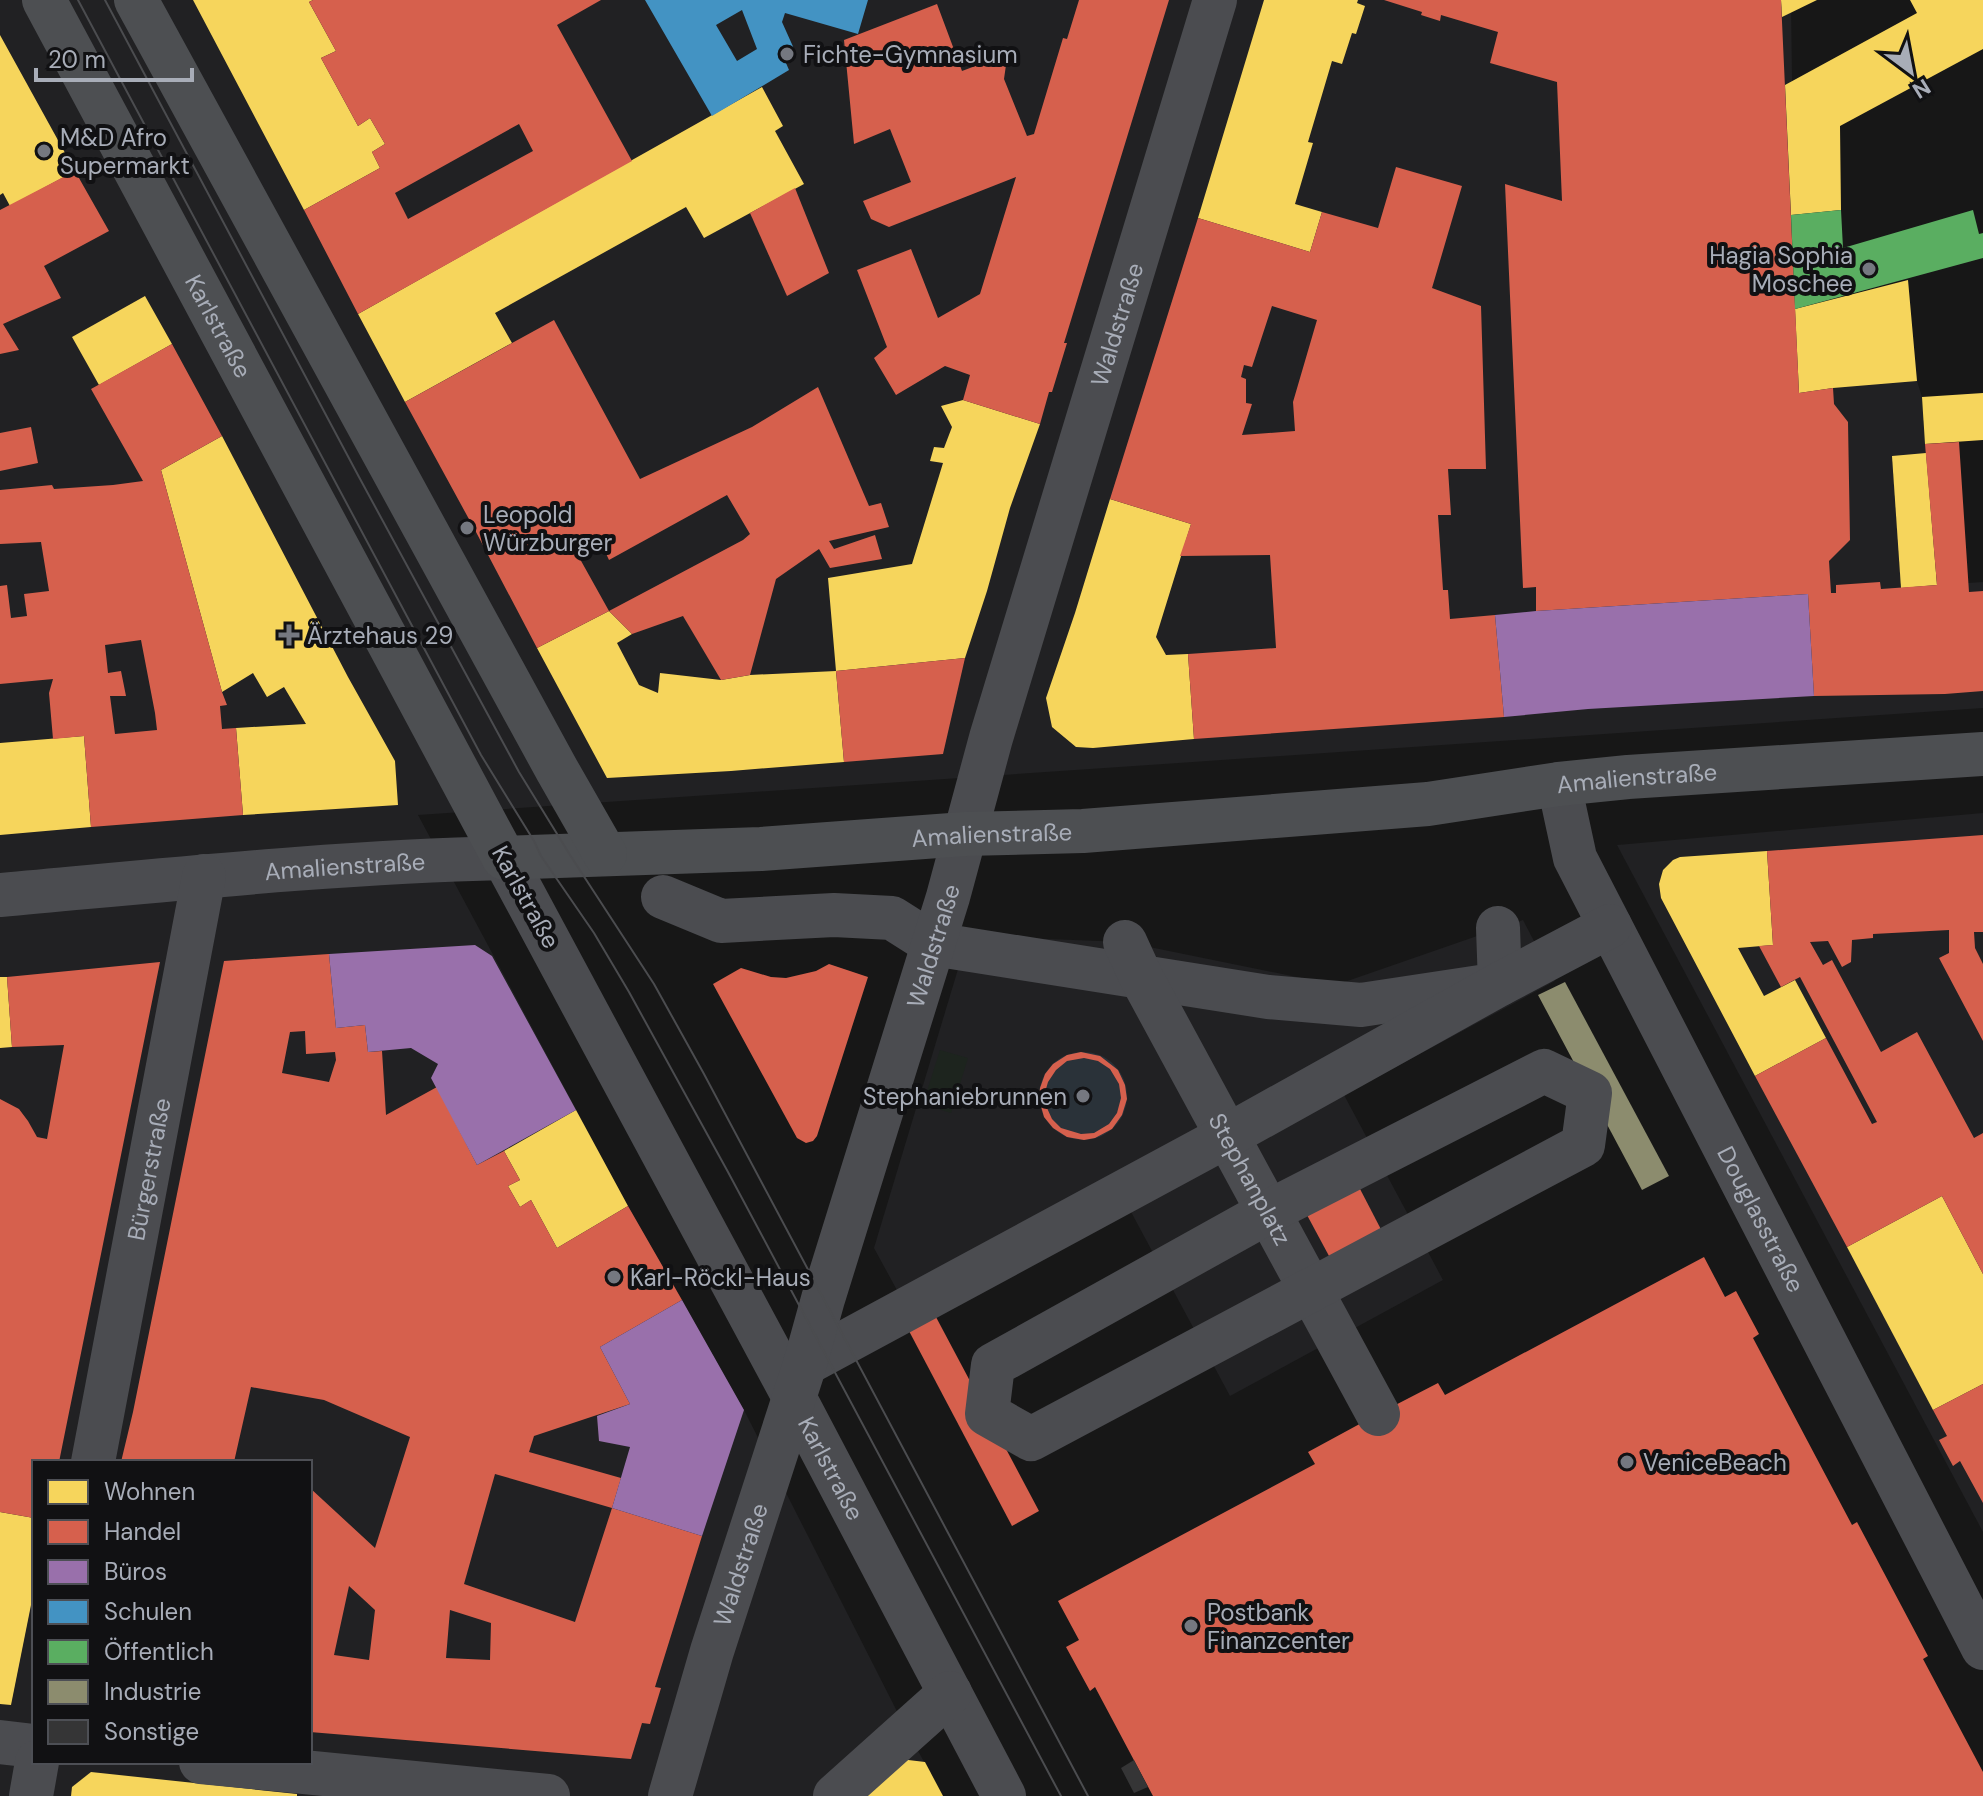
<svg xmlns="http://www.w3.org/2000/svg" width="1983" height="1796" font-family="'DM Sans',sans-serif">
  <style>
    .built { fill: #212123; fill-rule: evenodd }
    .green { fill: #1d241e }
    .water { fill: #2a3239 }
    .homes { fill: #f6d55c }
    .shops { fill: #d6604d; fill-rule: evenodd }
    .offices { fill: #9970ab }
    .schools { fill: #4393c3; fill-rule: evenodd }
    .public { fill: #5aae61 }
    .industry { fill: #8c8c6e }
    .building { fill: #353536 }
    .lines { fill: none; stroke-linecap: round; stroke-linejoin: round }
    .minor { stroke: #4b4c50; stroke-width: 44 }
    .major { stroke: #4d4f52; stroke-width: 44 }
    .tram { stroke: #4b4c4f; stroke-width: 2 }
    .poi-dot { fill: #757880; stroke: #111113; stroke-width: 3 }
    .labels { text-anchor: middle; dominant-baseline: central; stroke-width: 8; stroke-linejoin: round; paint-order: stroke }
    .poi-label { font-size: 24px; fill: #a8adb8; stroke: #111113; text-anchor: start }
    .street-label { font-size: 24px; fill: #a8adb8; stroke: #111113 }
  </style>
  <rect width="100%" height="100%" fill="#171717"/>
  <g class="built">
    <path d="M0 0H1791L1795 309 1908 280 1917 381 1922 397 1937 585 1983 582V708L418 815 628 1206 744 1410 907 1731 943 1796H0ZM34 1462H310V1762H34Z"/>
    <path d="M1983 813V1532L1617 845Z"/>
    <path d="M1523 920 1555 981 1344 1095 1443 1280 1230 1396 1130 1210 916 1325 874 1248 968 936 1125 942 1336 985Z"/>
  </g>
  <path class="green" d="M940 1050 968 1058 951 1113 923 1104Z"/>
  <circle class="water" cx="1083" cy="1096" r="44"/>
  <g class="homes">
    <path d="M193 0H313L309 2 336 51 321 58 358 126 370 118 385 144 372 152 380 168 304 210Z"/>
    <path d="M1264 0H1358L1357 3 1365 6 1356 34 1352 33 1342 64 1332 61 1308 142 1313 143 1295 204 1322 212 1310 252 1198 218Z"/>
    <path d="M1781 0H1817L1782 17Z"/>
    <path d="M1910 0H1983V49L1840 126 1841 210 1791 215 1785 85 1917 13Z"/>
    <path d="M0 35 75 171 10 206 3 193 0 195Z"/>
    <path d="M762 87 783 126 775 131 804 184 704 238 686 207 495 313 512 343 405 402 358 314Z"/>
    <path d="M1908 280 1917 381 1833 388 1799 393 1795 309Z"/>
    <path d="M145 296 172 344 99 385 72 337Z"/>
    <path d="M1983 393V440L1925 444 1922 397Z"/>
    <path d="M963 400 1040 424 1010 508 987 591 965 658 836 671 828 578 912 564 943 463 930 461 934 447 944 448 952 427 941 406Z"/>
    <path d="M222 436 348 677 395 761 398 805 243 815 236 728 306 724 284 687 267 697 253 673 222 692 161 470Z"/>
    <path d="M1926 453 1937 585 1901 588 1892 456Z"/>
    <path d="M1110 499 1191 524 1156 637 1166 655 1188 654 1194 739 1093 748 1076 747 1052 727 1046 698 1075 613Z"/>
    <path d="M609 611 632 634 617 643 639 685 658 693 660 673 721 680 750 675 836 671 844 762 731 771 607 778 537 648Z"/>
    <path d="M84 736 91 827 0 835V743Z"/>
    <path d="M1767 851 1773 945 1738 948 1764 996 1795 980 1826 1038 1755 1076 1661 898 1659 884 1663 870 1673 860 1680 857Z"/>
    <path d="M0 977H7L12 1047 0 1048Z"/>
    <path d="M576 1110 628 1206 557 1248 531 1200 520 1207 508 1186 520 1180 504 1151Z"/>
    <path d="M1942 1196 1983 1274V1384L1933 1410 1847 1247Z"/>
    <path d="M0 1512 34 1518V1590L11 1705 0 1704Z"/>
    <path d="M900 1759 925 1762 943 1796H861Z"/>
    <path d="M91 1772 297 1794V1796H71L72 1787Z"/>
  </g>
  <g class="shops">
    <path d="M313 0H601L557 25 632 161 358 314 304 210 380 168 372 152 385 144 370 118 358 126 321 58 336 51 309 2ZM519 124 533 151 408 219 395 193Z"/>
    <path d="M1079 0H1169L1064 343H1067L1052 392H1049L1040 424 963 400 970 375 945 366 896 395 874 358 887 347 857 270 911 249 938 318 980 294 1016 177 889 227 871 219 863 201 911 182 890 129 854 144 844 40 937 4 962 71 1002 56 1006 65 1004 79 1027 136 1034 134 1063 38 1067 39Z"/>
    <path d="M1384 0H1781L1799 393 1833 388 1834 404 1848 422 1850 540 1829 561 1831 593H1836V585L1880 582 1881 589 1937 585 1925 444 1959 442 1969 592 1983 591V691L1945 694 1814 696 1808 594 1536 611V587L1523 588 1505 184 1562 201 1557 82 1490 63 1498 32 1441 15 1440 21 1421 15 1422 12Z"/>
    <path d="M1396 167 1462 186 1432 288 1481 306 1486 469H1448L1451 515H1438L1443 590H1448L1450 619 1495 615 1504 717 1194 739 1188 654 1276 648 1270 555 1180 556 1191 524 1110 499 1198 218 1310 252 1322 212 1378 228ZM1272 306 1317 320 1293 402 1295 431 1242 435 1252 404 1246 403V379L1241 377 1244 365 1252 367Z"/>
    <path d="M75 171 109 231 44 266 61 298 3 324 19 350 0 354V210Z"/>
    <path d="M795 188 829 273 787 296 750 213Z"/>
    <path d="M554 320 640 479 752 427 818 387 869 506 881 503 889 527 829 541 834 549 875 535 882 559 830 568 819 549 776 579 750 675 721 680 683 616 632 634 609 611 537 648 476 532 405 402ZM727 495 750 534 743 540 609 611 580 559 603 547 609 560Z"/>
    <path d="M172 344 222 436 161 470 222 692 227 705 220 706 222 729 236 728 243 815 91 827 84 736 53 739 49 693 53 679 0 684V586L7 585 11 618 27 616 24 594 49 591 41 542 0 544V490L52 485 54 489 113 485 143 481 91 389ZM141 640 155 713 157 730 115 734 110 696H126L121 671 108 673 105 645Z"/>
    <path d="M31 427 38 463 0 471V433Z"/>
    <path d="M965 658 943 754 844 762 836 671Z"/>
    <path d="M1983 835V932H1974L1975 948 1983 964V1041L1939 958 1949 953V930L1873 934V938L1852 940 1851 962 1842 967 1828 941 1810 942 1823 965 1832 960 1881 1052 1917 1032 1974 1138 1983 1133V1274L1942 1196 1847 1247 1755 1076 1826 1038 1872 1124 1877 1122 1800 977 1781 987 1759 946 1773 945 1767 851Z"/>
    <path d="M329 954 336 1028 365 1025 368 1052 382 1051 386 1115 437 1087 477 1165 504 1151 520 1180 508 1186 520 1207 531 1200 557 1248 628 1206 682 1300 600 1347 630 1404 534 1436 529 1452 621 1478 612 1508 495 1474 464 1584 575 1622 612 1508 702 1536 655 1687 661 1688 650 1724 642 1723 631 1759 310 1732V1488L375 1548 410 1437 324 1400 251 1387 234 1462H121L133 1412 224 961ZM305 1031 306 1054 335 1052 336 1060 329 1082 282 1073 290 1032ZM349 1586 375 1610 369 1660 334 1655ZM450 1610 491 1623 490 1660 446 1658Z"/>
    <path d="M160 962 59 1462H34V1518L0 1512V1099L19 1109 28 1121 37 1137 47 1139 64 1045 12 1047 7 977Z"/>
    <path d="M829 964 868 977 817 1136 813 1141 806 1143 797 1138 713 984 741 968 771 977 786 978 816 971Z"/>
    <path d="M1081 1052 1100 1056 1118 1070 1125 1085 1127 1099 1122 1115 1112 1129 1095 1138 1084 1140 1067 1137 1053 1128 1044 1117 1039 1099 1040 1088 1045 1074 1053 1064 1067 1055ZM1084 1058 1098 1061 1110 1069 1119 1084 1121 1098 1117 1113 1109 1124 1094 1133 1081 1134 1061 1128 1052 1119 1047 1108 1044 1096 1048 1082 1056 1070 1067 1061Z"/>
    <path d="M1359 1187 1387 1241 1336 1269 1307 1215Z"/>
    <path d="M1704 1257 1725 1297 1736 1291 1759 1334 1753 1338 1852 1525 1857 1522 1928 1656 1923 1659 1983 1772V1796H1153L1095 1687 1090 1691 1066 1647 1079 1640 1058 1601 1315 1464 1308 1452 1378 1414 1438 1383 1445 1395Z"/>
    <path d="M936 1317 1039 1511 1012 1526 909 1331Z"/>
    <path d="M1983 1384V1503L1960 1461 1953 1466 1939 1440 1947 1436 1933 1410Z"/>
  </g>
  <g class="offices">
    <path d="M1808 594 1814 696 1588 709 1504 717 1495 615 1536 611Z"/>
    <path d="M475 945 492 956 576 1110 477 1165 431 1078 438 1064 411 1048 368 1052 365 1025 336 1028 329 954Z"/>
    <path d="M682 1300 744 1410 702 1536 612 1508 630 1447 599 1441 597 1416 630 1404 600 1347Z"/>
  </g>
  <path class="schools" d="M645 0H868L858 34 785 13 782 22 795 51 783 56 789 70 712 116ZM742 10 757 49 737 61 716 25Z"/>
  <path class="public" d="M1841 210 1843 248 1973 210 1979 234 1983 233V258L1795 309 1791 215Z"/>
  <path class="industry" d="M1565 982 1669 1176 1642 1190 1538 995Z"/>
  <path class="building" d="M1134 1760 1148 1787 1134 1793 1121 1768Z"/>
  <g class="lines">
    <g class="minor">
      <path id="s1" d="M1559 784 1575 858 1983 1648"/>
      <path id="s2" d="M0 895C168 880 336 862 504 858L794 1397 1004 1796"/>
      <path d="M663 897 721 921 834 915 892 918 933 944 1268 997 1361 1005 1500 984 1498 928"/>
      <path id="s3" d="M1125 942 1141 977 1378 1414"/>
      <path d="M1544 1071 1590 1093 1583 1145 1031 1439 987 1414 993 1365 1268 1212Z"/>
      <path d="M805 1364 1227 1136 1500 984 1610 926"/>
      <path id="s4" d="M93 1462 204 876"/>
      <path d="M0 1742 34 1746"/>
      <path d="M201 1762 548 1796"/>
      <path d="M31 1796 37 1762"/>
      <path id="s5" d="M670 1796 712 1651 805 1364 823 1299 948 897 991 738 1215 0"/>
      <path d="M835 1796 950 1693"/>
    </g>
    <g class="major">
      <path id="s6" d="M44 0 504 858 761 849 965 834 1083 831 1428 804 1559 784 1628 777 1983 754"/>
      <path d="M136 0 557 770 605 854"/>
    </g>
    <g class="tram">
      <path d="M78 0 481 755 534 841 541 856 594 933 629 992 728 1172 1061 1796"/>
      <path d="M105 0 359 477 519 772 570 855 654 984 704 1074 1088 1796"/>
    </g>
  </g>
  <g class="poi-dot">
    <circle cx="787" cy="54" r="8"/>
    <circle cx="44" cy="151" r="8"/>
    <circle cx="1869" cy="269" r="8"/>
    <circle cx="467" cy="528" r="8"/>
    <path d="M285 623h8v8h8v8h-8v8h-8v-8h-8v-8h8z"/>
    <circle cx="1083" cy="1096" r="8"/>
    <circle cx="614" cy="1277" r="8"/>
    <circle cx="1627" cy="1462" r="8"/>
    <circle cx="1191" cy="1626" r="8"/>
  </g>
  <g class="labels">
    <g class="poi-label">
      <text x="803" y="54">Fichte-Gymnasium</text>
      <text x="60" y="137">M&amp;D Afro<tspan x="60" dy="28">Supermarkt</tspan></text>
      <text x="1853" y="255" text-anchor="end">Hagia Sophia<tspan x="1853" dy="28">Moschee</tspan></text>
      <text x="483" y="514">Leopold<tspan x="483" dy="28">Würzburger</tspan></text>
      <text x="307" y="635">Ärztehaus 29</text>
      <text x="1067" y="1096" text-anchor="end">Stephaniebrunnen</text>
      <text x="630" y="1277">Karl-Röckl-Haus</text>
      <text x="1643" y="1462">VeniceBeach</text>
      <text x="1207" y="1612">Postbank<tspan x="1207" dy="28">Finanzcenter</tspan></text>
    </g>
    <g class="street-label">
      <text stroke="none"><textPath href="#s5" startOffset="1538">Waldstraße</textPath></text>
      <text stroke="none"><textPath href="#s6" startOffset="370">Karlstraße</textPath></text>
      <text stroke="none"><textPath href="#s6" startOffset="2110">Amalienstraße</textPath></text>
      <text stroke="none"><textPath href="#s6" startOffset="1462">Amalienstraße</textPath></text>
      <text stroke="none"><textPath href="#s2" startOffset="346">Amalienstraße</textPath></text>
      <text transform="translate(526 897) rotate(61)">Karlstraße</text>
      <text stroke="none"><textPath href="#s5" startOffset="890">Waldstraße</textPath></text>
      <text stroke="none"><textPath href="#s4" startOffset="298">Bürgerstraße</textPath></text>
      <text stroke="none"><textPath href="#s3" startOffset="268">Stephanplatz</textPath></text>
      <text stroke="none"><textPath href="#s1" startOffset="482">Douglasstraße</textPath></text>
      <text stroke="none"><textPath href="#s2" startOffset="1198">Karlstraße</textPath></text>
      <text stroke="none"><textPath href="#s5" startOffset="242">Waldstraße</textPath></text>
    </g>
  </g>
  <rect x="32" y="1460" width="280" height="304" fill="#111113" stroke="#4d4f55" stroke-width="2"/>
  <rect x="48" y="1480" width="40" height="24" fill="#f6d55c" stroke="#4d4f55" stroke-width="2"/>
  <text x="104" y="1500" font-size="24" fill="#a8adb8">Wohnen</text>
  <rect x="48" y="1520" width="40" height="24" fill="#d6604d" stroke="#4d4f55" stroke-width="2"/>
  <text x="104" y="1540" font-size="24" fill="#a8adb8">Handel</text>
  <rect x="48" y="1560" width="40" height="24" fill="#9970ab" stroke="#4d4f55" stroke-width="2"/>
  <text x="104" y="1580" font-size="24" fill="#a8adb8">Büros</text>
  <rect x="48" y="1600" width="40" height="24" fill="#4393c3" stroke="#4d4f55" stroke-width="2"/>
  <text x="104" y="1620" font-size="24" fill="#a8adb8">Schulen</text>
  <rect x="48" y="1640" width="40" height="24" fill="#5aae61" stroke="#4d4f55" stroke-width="2"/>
  <text x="104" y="1660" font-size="24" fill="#a8adb8">Öffentlich</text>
  <rect x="48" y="1680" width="40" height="24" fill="#8c8c6e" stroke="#4d4f55" stroke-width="2"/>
  <text x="104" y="1700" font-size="24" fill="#a8adb8">Industrie</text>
  <rect x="48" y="1720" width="40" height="24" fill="#353536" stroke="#4d4f55" stroke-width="2"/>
  <text x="104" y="1740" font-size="24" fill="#a8adb8">Sonstige</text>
  <g transform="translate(1911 72) rotate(148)" stroke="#111113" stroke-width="6" paint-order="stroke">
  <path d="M0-6L14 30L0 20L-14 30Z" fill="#a8adb8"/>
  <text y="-12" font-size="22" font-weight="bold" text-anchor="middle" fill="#a8adb8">N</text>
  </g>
  <path d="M36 68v12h156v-12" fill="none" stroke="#a8adb8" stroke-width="4"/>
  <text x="48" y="68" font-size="24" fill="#a8adb8" stroke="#111113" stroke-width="6" paint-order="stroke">20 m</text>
</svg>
